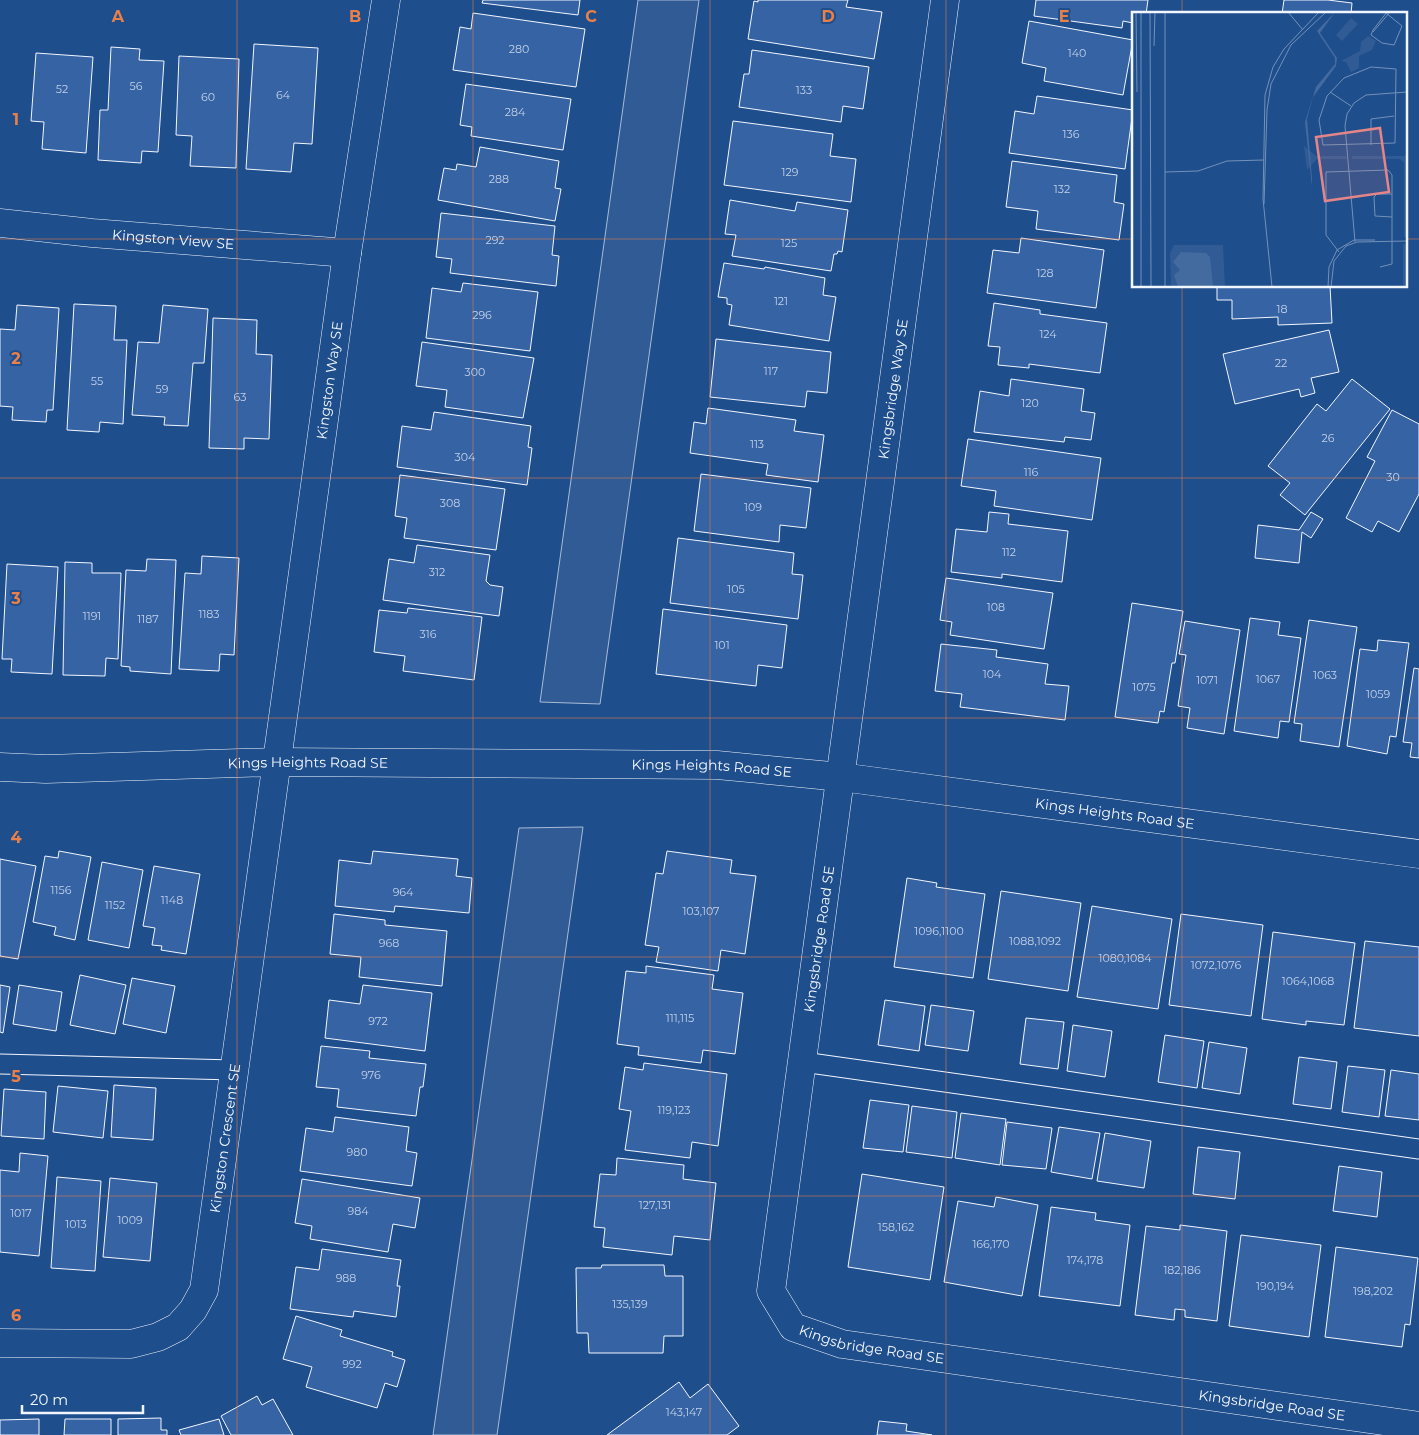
<svg xmlns="http://www.w3.org/2000/svg" width="1419" height="1435" font-family="Montserrat,sans-serif">
  <style>
    .green { fill: #305b95; stroke: #a8bbd7 }
    .building { fill: #3563a3; stroke: #f2f6ff }
    .lines { fill: none; stroke-linecap: round; stroke-linejoin: round }
    .service-casing { stroke: #f2f6ff; stroke-width: 21 }
    .minor-casing { stroke: #f2f6ff; stroke-width: 29 }
    .service { stroke: #1f4e8c; stroke-width: 19 }
    .minor { stroke: #1f4e8c; stroke-width: 28 }
    .grid { fill: none; stroke: #ea8049; stroke-width: 1; stroke-opacity: 0.55 }
    .labels { text-anchor: middle; dominant-baseline: central; stroke-width: 4; stroke-linejoin: round; paint-order: stroke }
    .number-label { font-size: 11px; fill: #c3d1e8 }
    .street-label { font-size: 14px; fill: #f2f6ff; stroke: #1f4e8c }
    .inset-road { fill: none; stroke: #7391ba; stroke-width: 1 }
    .view { fill: #e38589; fill-opacity: 0.15; stroke: #e38589; stroke-width: 2.5 }
    .inset-edge { fill: none; stroke: #f2f6ff; stroke-width: 2.5 }
    .grid-label { font-size: 16px; text-anchor: middle; font-weight: bold; fill: #ea8049; stroke: #1f4e8c; stroke-width: 4; stroke-linejoin: round; paint-order: stroke }
  </style>
  <rect width="100%" height="100%" fill="#1f4e8c"/>
  <g class="green">
    <path d="M638 0H699L600 704 540 702Z"/>
    <path d="M583 827 497 1435H433L519 828Z"/>
  </g>
  <g class="building">
    <path d="M483 0H580L578 15 482 3Z"/>
    <path d="M758 0H848L846 7 882 12 874 59 748 39 754 1 758 2Z"/>
    <path d="M1036 0H1148L1146 14H1133V23L1123 21 1122 28 1034 16Z"/>
    <path d="M1284 0H1328L1352 3 1351 14H1282Z"/>
    <path d="M473 13 585 29 576 87 453 70 460 27 471 29Z"/>
    <path d="M1029 21 1133 40 1123 95 1044 81 1046 68 1022 63Z"/>
    <path d="M254 44 318 48 312 144 294 143 291 172 246 169Z"/>
    <path d="M111 47 140 49 139 60 164 61 158 152 142 151 141 163 98 160 100 110H108Z"/>
    <path d="M752 50 869 67 863 109 843 106 841 122 739 107 744 74H749Z"/>
    <path d="M36 53 93 57 86 153 42 149 44 122 31 121Z"/>
    <path d="M179 56 239 59 236 168 190 166 192 136 176 135Z"/>
    <path d="M466 84 571 99 563 150 471 136 472 127 460 125Z"/>
    <path d="M1037 96 1133 110 1125 169 1009 153 1015 111 1034 114Z"/>
    <path d="M733 121 833 134 830 156 856 159 851 202 724 185Z"/>
    <path d="M480 147 559 161 555 188 561 189 555 221 438 200 444 168 456 170 457 164 476 167Z"/>
    <path d="M1012 161 1117 175 1114 202 1124 204 1119 240 1036 229 1038 211 1006 207Z"/>
    <path d="M730 200 795 211 797 202 848 210 842 252 838 251 837 254H834L831 271 732 256 736 235 725 234Z"/>
    <path d="M441 213 555 226 552 255 559 256 556 286 450 273 452 259 436 257Z"/>
    <path d="M1021 238 1104 250 1096 308 987 293 993 250 1019 253Z"/>
    <path d="M724 263 764 269 765 267 825 278 823 295 836 297 829 341 729 325 732 305 727 304V298L718 297Z"/>
    <path d="M463 283 538 292 530 351 426 338 432 288 461 292Z"/>
    <path d="M1217 286H1330L1332 323 1278 325V317L1232 319V300H1217Z"/>
    <path d="M994 303 1040 310V314L1107 323 1100 373 1029 364V368L998 365 1000 347 988 346Z"/>
    <path d="M74 304 116 306 114 340H127L123 424 100 422 99 432 67 430Z"/>
    <path d="M17 305 59 308 53 410H47L46 422 12 420 13 407 0 406V329L15 330Z"/>
    <path d="M163 305 208 309 204 363H193L188 426 164 425 165 417 132 415 138 342 159 343Z"/>
    <path d="M213 318 257 320 256 354 272 355 269 439 244 438V449L209 448Z"/>
    <path d="M1329 330 1339 372 1311 378 1315 393 1301 397 1299 389 1235 404 1223 354Z"/>
    <path d="M716 339 831 352 827 393 807 391 805 407 710 397Z"/>
    <path d="M422 342 534 358 523 418 445 407 447 390 416 386Z"/>
    <path d="M1011 379 1084 389 1081 411 1095 413 1091 440 1065 437 1064 442 974 432 980 391 1009 396Z"/>
    <path d="M1352 379 1390 409 1305 515 1280 495 1290 483 1268 466 1317 404 1326 411Z"/>
    <path d="M708 408 796 420 794 431 824 435 818 482 766 475 768 464 690 453 694 422 706 424Z"/>
    <path d="M1392 410 1419 424V494L1399 532 1378 521 1372 532 1346 518 1375 461 1367 457Z"/>
    <path d="M434 412 531 426 528 447 532 448 527 485 397 467 402 426 431 430Z"/>
    <path d="M968 439 1101 458 1092 520 994 506 996 491 961 486Z"/>
    <path d="M701 474 811 488 806 528 780 525 779 542 694 531Z"/>
    <path d="M400 475 505 489 496 550 404 538 407 518 395 516Z"/>
    <path d="M989 512 1009 514 1008 524 1068 531 1062 582 1002 574V578L951 572 956 529 987 532Z"/>
    <path d="M1311 512 1323 519 1311 538 1302 532 1299 563 1255 558 1258 525 1299 530Z"/>
    <path d="M678 538 794 553 792 574 803 575 798 619 670 603Z"/>
    <path d="M417 545 490 555 486 581 490 585 503 587 499 616 383 600 389 559 414 563Z"/>
    <path d="M202 556 239 558 234 655 220 654 219 671 179 669 185 573 201 574Z"/>
    <path d="M147 559 176 560 171 674 130 671V667L121 666 126 570 146 571Z"/>
    <path d="M65 562 92 563V573H121L118 659 106 658 105 676 63 675Z"/>
    <path d="M7 564 58 567 52 674 11 672 12 659H2Z"/>
    <path d="M946 578 1053 593 1044 649 950 635 952 622 940 620Z"/>
    <path d="M1132 603 1183 611 1175 663H1172L1164 712 1160 711 1158 723 1115 717Z"/>
    <path d="M408 608 482 617 474 680 403 671 405 656 374 652 379 610 407 613Z"/>
    <path d="M663 609 787 625 782 668 758 665 756 686 656 674Z"/>
    <path d="M1250 618 1280 622 1278 635 1301 638 1289 722 1280 721 1278 738 1234 731Z"/>
    <path d="M1309 620 1357 627 1339 747 1300 741 1302 724 1294 723Z"/>
    <path d="M1185 621 1240 630 1224 734 1187 728 1190 708 1178 706 1186 655 1179 654Z"/>
    <path d="M1378 640 1409 643 1396 737 1390 736 1387 754 1347 746 1360 649 1377 651Z"/>
    <path d="M941 644 997 650 996 657 1048 664 1045 684 1069 686 1065 720 960 707 962 694 935 691Z"/>
    <path d="M1414 668 1419 669V758L1410 757 1412 743 1403 742Z"/>
    <path d="M59 851 91 857 75 940 54 935 56 927 33 922 45 856 58 858Z"/>
    <path d="M373 851 458 859 456 876 472 878 469 913 395 906 394 912 335 906 339 860 371 864Z"/>
    <path d="M667 851 732 860 730 873 756 876 745 954 721 950 718 971 656 962 659 947 645 945 656 873 663 874Z"/>
    <path d="M0 859 36 866 18 959 0 956Z"/>
    <path d="M102 862 143 870 129 948 88 940Z"/>
    <path d="M154 866 200 874 186 954 161 950 162 946 152 945 155 928 143 926Z"/>
    <path d="M907 878 937 883 936 887 985 894 973 978 894 967Z"/>
    <path d="M1001 891 1081 903 1068 991 988 979Z"/>
    <path d="M1092 906 1172 919 1158 1009 1077 997Z"/>
    <path d="M334 914 385 920V925L447 931 442 986 359 977 361 957 330 954Z"/>
    <path d="M1181 914 1263 925 1251 1016 1169 1005Z"/>
    <path d="M1273 932 1355 943 1344 1025 1306 1021V1025L1262 1019Z"/>
    <path d="M1365 941 1419 947V1036L1354 1028Z"/>
    <path d="M646 966 714 975 712 989 743 993 735 1054 703 1050 701 1063 638 1055 639 1047 617 1044 626 971 646 973Z"/>
    <path d="M80 975 126 985 115 1034 70 1025Z"/>
    <path d="M132 978 175 986 166 1033 123 1024Z"/>
    <path d="M0 985 10 987 3 1033 0 1032Z"/>
    <path d="M19 985 62 992 56 1031 13 1024Z"/>
    <path d="M363 985 432 993 425 1051 325 1038 329 1000 360 1004Z"/>
    <path d="M885 1000 925 1006 919 1051 878 1045Z"/>
    <path d="M931 1005 974 1011 968 1051 925 1045Z"/>
    <path d="M1026 1018 1064 1022 1058 1069 1020 1064Z"/>
    <path d="M1073 1025 1112 1031 1105 1077 1067 1071Z"/>
    <path d="M1165 1035 1204 1041 1197 1088 1158 1082Z"/>
    <path d="M1209 1042 1247 1048 1240 1094 1202 1088Z"/>
    <path d="M321 1046 370 1051 369 1058 426 1064 423 1087H420L416 1116 337 1107 339 1089 316 1087Z"/>
    <path d="M1299 1057 1337 1062 1331 1109 1293 1104Z"/>
    <path d="M644 1063 727 1074 718 1146 692 1142 690 1158 625 1150 631 1111 619 1109 625 1067 643 1070Z"/>
    <path d="M1348 1066 1385 1070 1379 1117 1342 1112Z"/>
    <path d="M1391 1070 1419 1074V1120L1385 1116Z"/>
    <path d="M114 1085 156 1088 153 1140 111 1137Z"/>
    <path d="M58 1086 108 1091 103 1138 53 1132Z"/>
    <path d="M4 1089 46 1092 44 1139 1 1136Z"/>
    <path d="M870 1100 909 1105 903 1152 863 1148Z"/>
    <path d="M912 1106 957 1112 952 1158 906 1152Z"/>
    <path d="M961 1113 1006 1119 1000 1165 955 1158Z"/>
    <path d="M335 1117 409 1127 406 1151 417 1153 412 1186 300 1171 306 1128 333 1132Z"/>
    <path d="M1007 1122 1052 1128 1046 1169 1002 1165Z"/>
    <path d="M1059 1127 1100 1133 1092 1179 1051 1172Z"/>
    <path d="M1105 1133 1151 1141 1144 1188 1097 1181Z"/>
    <path d="M1198 1147 1240 1152 1235 1199 1193 1194Z"/>
    <path d="M20 1153 48 1156 39 1256 0 1252V1170L19 1172Z"/>
    <path d="M617 1158 684 1165 683 1179 716 1183 710 1240 674 1236 672 1255 603 1247 605 1228 594 1227 600 1174 616 1175Z"/>
    <path d="M1339 1166 1382 1172 1377 1217 1333 1211Z"/>
    <path d="M862 1174 944 1187 930 1280 848 1267Z"/>
    <path d="M57 1177 101 1181 95 1271 51 1268Z"/>
    <path d="M110 1178 157 1183 150 1261 103 1257Z"/>
    <path d="M302 1179 420 1198 415 1228 393 1224 388 1252 310 1239 312 1226 295 1223Z"/>
    <path d="M996 1197 1038 1205 1022 1296 944 1282 958 1201 994 1207Z"/>
    <path d="M1051 1207 1096 1213 1095 1220 1130 1225 1120 1306 1039 1296Z"/>
    <path d="M1180 1225 1227 1231 1217 1321 1185 1317V1310L1175 1309 1174 1320 1135 1315 1146 1226 1180 1230Z"/>
    <path d="M1241 1235 1321 1245 1309 1337 1229 1326Z"/>
    <path d="M1336 1247 1418 1258 1410 1325 1405 1324 1402 1347 1325 1337Z"/>
    <path d="M322 1249 401 1260 397 1286H400L396 1317 354 1311 353 1317 290 1309 296 1267 319 1270Z"/>
    <path d="M602 1265H664L665 1276H683V1336H664L663 1353H589L588 1333H577L576 1268H601Z"/>
    <path d="M296 1316 342 1330 340 1336 393 1352 392 1356 405 1360 397 1387 385 1383 377 1408 306 1387 312 1367 283 1359Z"/>
    <path d="M679 1382 690 1398 708 1384 739 1426 727 1435H607Z"/>
    <path d="M257 1396 262 1405 273 1399 293 1435H231L221 1416Z"/>
    <path d="M161 1418V1430H167V1435H118V1419Z"/>
    <path d="M39 1419V1435H0V1420Z"/>
    <path d="M65 1419H111V1435H64Z"/>
    <path d="M219 1419 224 1435H181L179 1430Z"/>
    <path d="M879 1421 907 1424 906 1431 932 1435H877Z"/>
  </g>
  <g class="lines">
    <defs>
      <g id="service">
        <path d="M803 1062 1419 1149"/>
        <path d="M0 1064 234 1070"/>
      </g>
      <g id="minor">
        <path id="s1" d="M945 0 771 1291 793 1327 842 1344 1419 1426"/>
        <path id="s2" d="M0 223 92 233 347 253"/>
        <path id="s3" d="M0 767 46 769 276 762 717 765 841 777 1419 854"/>
        <path id="s4" d="M0 1343 131 1344 158 1337 178 1327 193 1310 204 1290 347 253 386 0"/>
      </g>
    </defs>
    <use href="#service" class="service-casing"/>
    <use href="#minor" class="minor-casing"/>
    <use href="#service" class="service"/>
    <use href="#minor" class="minor"/>
  </g>
  <path class="grid" d="M237 0V1435M473 0V1435M710 0V1435M946 0V1435M1182 0V14M0 239H1133M1405 239H1419M1182 286V1435M0 478H1419M0 718H1419M0 957H1419M0 1196H1419"/>
  <g class="labels">
    <g class="number-label">
      <text x="519" y="49">280</text>
      <text x="1077" y="53">140</text>
      <text x="136" y="86">56</text>
      <text x="62" y="89">52</text>
      <text x="804" y="90">133</text>
      <text x="283" y="95">64</text>
      <text x="208" y="97">60</text>
      <text x="515" y="112">284</text>
      <text x="1071" y="134">136</text>
      <text x="790" y="172">129</text>
      <text x="499" y="179">288</text>
      <text x="1062" y="189">132</text>
      <text x="495" y="240">292</text>
      <text x="789" y="243">125</text>
      <text x="1045" y="273">128</text>
      <text x="781" y="301">121</text>
      <text x="1282" y="309">18</text>
      <text x="482" y="315">296</text>
      <text x="1048" y="334">124</text>
      <text x="1281" y="363">22</text>
      <text x="771" y="371">117</text>
      <text x="475" y="372">300</text>
      <text x="97" y="381">55</text>
      <text x="162" y="389">59</text>
      <text x="240" y="397">63</text>
      <text x="1030" y="403">120</text>
      <text x="1328" y="438">26</text>
      <text x="757" y="444">113</text>
      <text x="465" y="457">304</text>
      <text x="1031" y="472">116</text>
      <text x="1393" y="477">30</text>
      <text x="450" y="503">308</text>
      <text x="753" y="507">109</text>
      <text x="1009" y="552">112</text>
      <text x="437" y="572">312</text>
      <text x="736" y="589">105</text>
      <text x="996" y="607">108</text>
      <text x="209" y="614">1183</text>
      <text x="92" y="616">1191</text>
      <text x="148" y="619">1187</text>
      <text x="428" y="634">316</text>
      <text x="722" y="645">101</text>
      <text x="992" y="674">104</text>
      <text x="1325" y="675">1063</text>
      <text x="1268" y="679">1067</text>
      <text x="1207" y="680">1071</text>
      <text x="1144" y="687">1075</text>
      <text x="1378" y="694">1059</text>
      <text x="61" y="890">1156</text>
      <text x="403" y="892">964</text>
      <text x="172" y="900">1148</text>
      <text x="115" y="905">1152</text>
      <text x="701" y="911">103,107</text>
      <text x="939" y="931">1096,1100</text>
      <text x="1035" y="941">1088,1092</text>
      <text x="389" y="943">968</text>
      <text x="1125" y="958">1080,1084</text>
      <text x="1216" y="965">1072,1076</text>
      <text x="1308" y="981">1064,1068</text>
      <text x="680" y="1018">111,115</text>
      <text x="378" y="1021">972</text>
      <text x="371" y="1075">976</text>
      <text x="674" y="1110">119,123</text>
      <text x="357" y="1152">980</text>
      <text x="655" y="1205">127,131</text>
      <text x="358" y="1211">984</text>
      <text x="21" y="1213">1017</text>
      <text x="130" y="1220">1009</text>
      <text x="76" y="1224">1013</text>
      <text x="896" y="1227">158,162</text>
      <text x="991" y="1244">166,170</text>
      <text x="1085" y="1260">174,178</text>
      <text x="1182" y="1270">182,186</text>
      <text x="346" y="1278">988</text>
      <text x="1275" y="1286">190,194</text>
      <text x="1373" y="1291">198,202</text>
      <text x="630" y="1304">135,139</text>
      <text x="352" y="1364">992</text>
      <text x="684" y="1412">143,147</text>
    </g>
    <g class="street-label">
      <text stroke="none"><textPath href="#s2" startOffset="174">Kingston View SE</textPath></text>
      <text stroke="none"><textPath href="#s4" startOffset="1145">Kingston Way SE</textPath></text>
      <text transform="translate(893 389) rotate(-82)">Kingsbridge Way SE</text>
      <text stroke="none"><textPath href="#s3" startOffset="308">Kings Heights Road SE</textPath></text>
      <text stroke="none"><textPath href="#s3" startOffset="712">Kings Heights Road SE</textPath></text>
      <text stroke="none"><textPath href="#s3" startOffset="1118">Kings Heights Road SE</textPath></text>
      <text transform="translate(819 939) rotate(-82)">Kingsbridge Road SE</text>
      <text stroke="none"><textPath href="#s4" startOffset="380">Kingston Crescent SE</textPath></text>
      <text stroke="none"><textPath href="#s1" startOffset="1426">Kingsbridge Road SE</textPath></text>
      <text stroke="none"><textPath href="#s1" startOffset="1831">Kingsbridge Road SE</textPath></text>
    </g>
  </g>
  <g transform="translate(1132 12)">
    <rect width="275" height="275" fill="#1f4e8c"/>
    <path d="M219 6 226 12 210 29 204 23ZM236 24 244 29 240 38 227 44V56L219 60 214 50 209 49 228 39 229 30ZM172 134 184 144H214L215 147H185L175 158ZM275 142V225H272V151L268 147H220V144H272ZM271 232H275V275H271ZM42 233H91L93 275H39L38 241Z" fill="#305b95"/>
    <path d="M203 0 188 21 205 46 204 54 181 85 175 107 180 167 179 275 180 175 173 110 184 75 203 52V46L185 19ZM49 240 74 241 78 245 81 275H46L42 263 48 258 41 250Z" fill="#446ba0"/>
    <path class="inset-road" d="M4 0 5 80M18 0 19 275M156 0 171 18M254 1 270 14 262 33 250 31 239 23 241 18 255 0M241 20 258 0M22 34 23 0M239 55 264 57 263 131 191 133 187 108 195 84 212 66ZM198 80 219 94M239 133V107L262 104M33 160 66 159 95 149 132 148M260 182H245L242 185 243 204 260 205M132 192 135 98 139 72 159 33 194 0M223 230 213 114 215 102 222 91 234 83 275 80M207 240 194 223V160L256 158 260 163V252L248 255M9 275V0M33 275V0M140 275 131 187 133 83 141 55 152 37 187 0M196 275 197 255 205 238 222 228H243M199 275 202 249 214 234 225 230 275 229"/>
    <path class="view" d="M248 116 257 180 193 189 184 125Z"/>
    <rect width="275" height="275" class="inset-edge"/>
  </g>
  <g class="grid-label">
    <text x="118" y="22">A</text>
    <text x="355" y="22">B</text>
    <text x="591" y="22">C</text>
    <text x="828" y="22">D</text>
    <text x="1064" y="22">E</text>
    <text x="16" y="125">1</text>
    <text x="16" y="364">2</text>
    <text x="16" y="604">3</text>
    <text x="16" y="843">4</text>
    <text x="16" y="1082">5</text>
    <text x="16" y="1321">6</text>
  </g>
  <path d="M22 1405v8h121v-8" fill="none" stroke="#f2f6ff" stroke-width="2.5"/>
  <text x="30" y="1405" font-size="15" fill="#f2f6ff" stroke="#1f4e8c" stroke-width="4" paint-order="stroke">20 m</text>
</svg>
